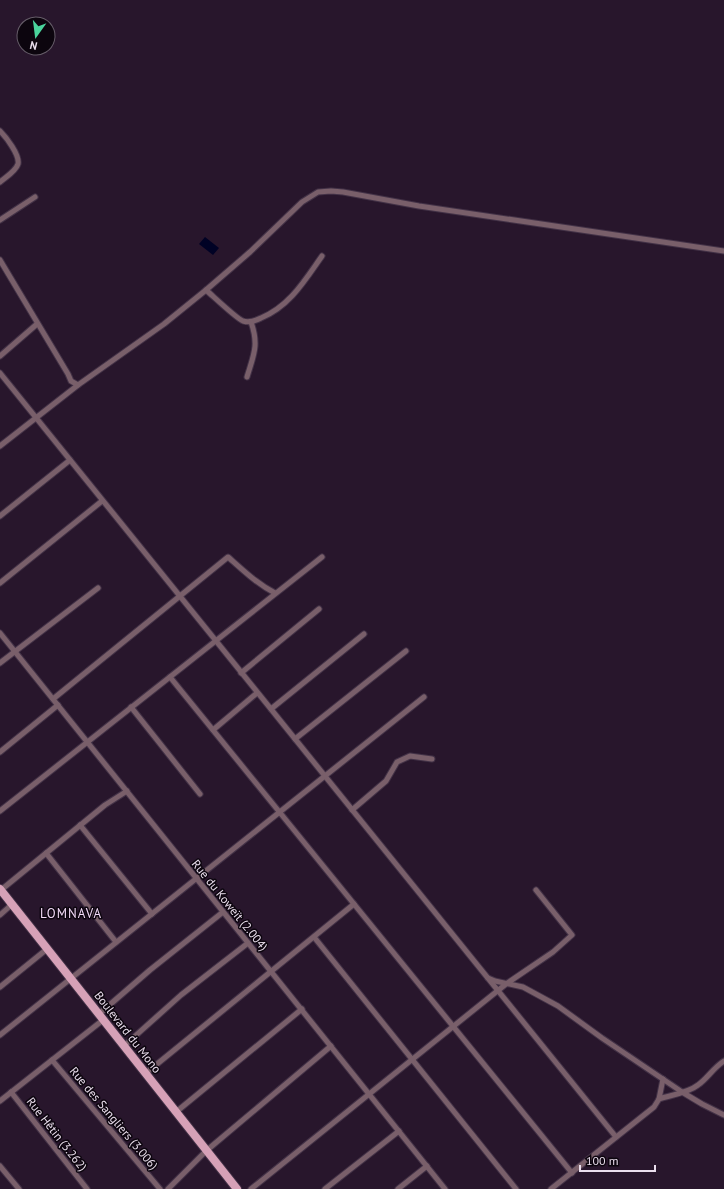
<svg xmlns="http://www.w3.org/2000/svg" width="724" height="1189" font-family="'PT Sans',sans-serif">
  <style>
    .water { fill: #000225 }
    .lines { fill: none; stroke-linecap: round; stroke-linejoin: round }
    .minor-casing { stroke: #433247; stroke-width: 7 }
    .primary-casing { stroke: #433247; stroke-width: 10 }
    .minor { stroke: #795f6a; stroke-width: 5 }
    .primary { stroke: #d6a1b7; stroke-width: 8 }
    .labels { text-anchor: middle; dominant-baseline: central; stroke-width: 3; stroke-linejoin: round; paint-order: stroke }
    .street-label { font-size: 12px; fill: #ebdfee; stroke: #0c050e }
    .neighbourhood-label { font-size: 13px; letter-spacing: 1px; fill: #f3daf8; stroke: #0c050e }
  </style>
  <rect width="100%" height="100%" fill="#28162c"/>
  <path class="water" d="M205 237 219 248 213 255 199 244Z"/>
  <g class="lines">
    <defs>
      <g id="minor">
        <path d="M0 131C6 137 20 155 18 164 16 171 6 177 0 182"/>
        <path d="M0 220 35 197"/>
        <path d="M0 260 68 374 71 381 78 385 164 324 206 290 250 252 302 202 318 192 331 191 343 192 419 206 724 251"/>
        <path d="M206 290C213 296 237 319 243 321 250 323 255 321 261 318 290 306 305 280 322 256"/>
        <path d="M0 356 37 324"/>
        <path d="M0 373 616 1137"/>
        <path d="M247 377C254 354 259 345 251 322"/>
        <path d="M0 446 78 385"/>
        <path d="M0 516 70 460"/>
        <path d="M0 583 102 501"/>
        <path d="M0 633 445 1189"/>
        <path d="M0 663 98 588"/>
        <path d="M241 673 319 609"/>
        <path d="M170 677 572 1173"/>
        <path d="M53 699 228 557C243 570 257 584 275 593"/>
        <path d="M131 707 200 794"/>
        <path d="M271 709 364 634"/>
        <path d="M213 730 257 693"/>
        <path d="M295 739 406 651"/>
        <path d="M0 752 58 705"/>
        <path d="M352 810 386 781 397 762 410 756 432 759"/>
        <path d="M0 811 322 557"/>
        <path d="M80 825 152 914"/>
        <path d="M46 853 116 942"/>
        <path d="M1 890 105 805 127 791"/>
        <path d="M0 915 9 907 10 902"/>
        <path d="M314 937 516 1189"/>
        <path d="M488 978 495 981 523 987 558 1006 602 1038 682 1092 702 1104 724 1115"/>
        <path d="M0 987 47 949"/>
        <path d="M99 1014 150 970 223 912"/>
        <path d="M0 1035 424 697"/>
        <path d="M124 1046 181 995 248 943"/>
        <path d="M52 1060 160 1189"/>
        <path d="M146 1073 354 904"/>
        <path d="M11 1092 87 1189"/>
        <path d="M659 1099C671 1095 688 1093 698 1085 708 1078 713 1068 724 1061"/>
        <path d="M0 1101 103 1020"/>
        <path d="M176 1112 302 1009"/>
        <path d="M0 1166 19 1189"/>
        <path d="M168 1189 206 1151 331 1046"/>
        <path d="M251 1189 506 984 553 952 572 935 536 890"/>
        <path d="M325 1189 399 1131"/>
        <path d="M398 1189 427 1166"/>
        <path d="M551 1189 654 1107 659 1099 663 1079"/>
      </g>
      <path id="primary" d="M0 889 237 1189"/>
    </defs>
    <use href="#minor" class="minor-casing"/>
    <use href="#primary" class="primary-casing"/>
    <use href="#minor" class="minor"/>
    <use href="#primary" class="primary"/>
  </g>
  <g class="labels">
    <g class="street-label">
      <text transform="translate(230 905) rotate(51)">Rue du Koweït (2.004)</text>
      <text transform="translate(128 1032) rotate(52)">Boulevard du Mono</text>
      <text transform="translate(114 1118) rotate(50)">Rue des Sangliers (3.006)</text>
      <text transform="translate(57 1134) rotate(52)">Rue Hêtin (3.262)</text>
    </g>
    <g class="neighbourhood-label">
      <text x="71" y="913">LOMNAVA</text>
    </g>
  </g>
  <g transform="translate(36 36) rotate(194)"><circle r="19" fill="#0c050e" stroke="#655c68"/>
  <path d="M0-3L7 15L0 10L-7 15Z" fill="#4ad49c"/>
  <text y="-6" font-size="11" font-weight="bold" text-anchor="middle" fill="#ebdfee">N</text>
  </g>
  <path d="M580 1165v6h75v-6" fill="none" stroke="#ebdfee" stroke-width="2"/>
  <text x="586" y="1165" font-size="12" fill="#ebdfee" stroke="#0c050e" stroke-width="3" paint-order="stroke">100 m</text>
</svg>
